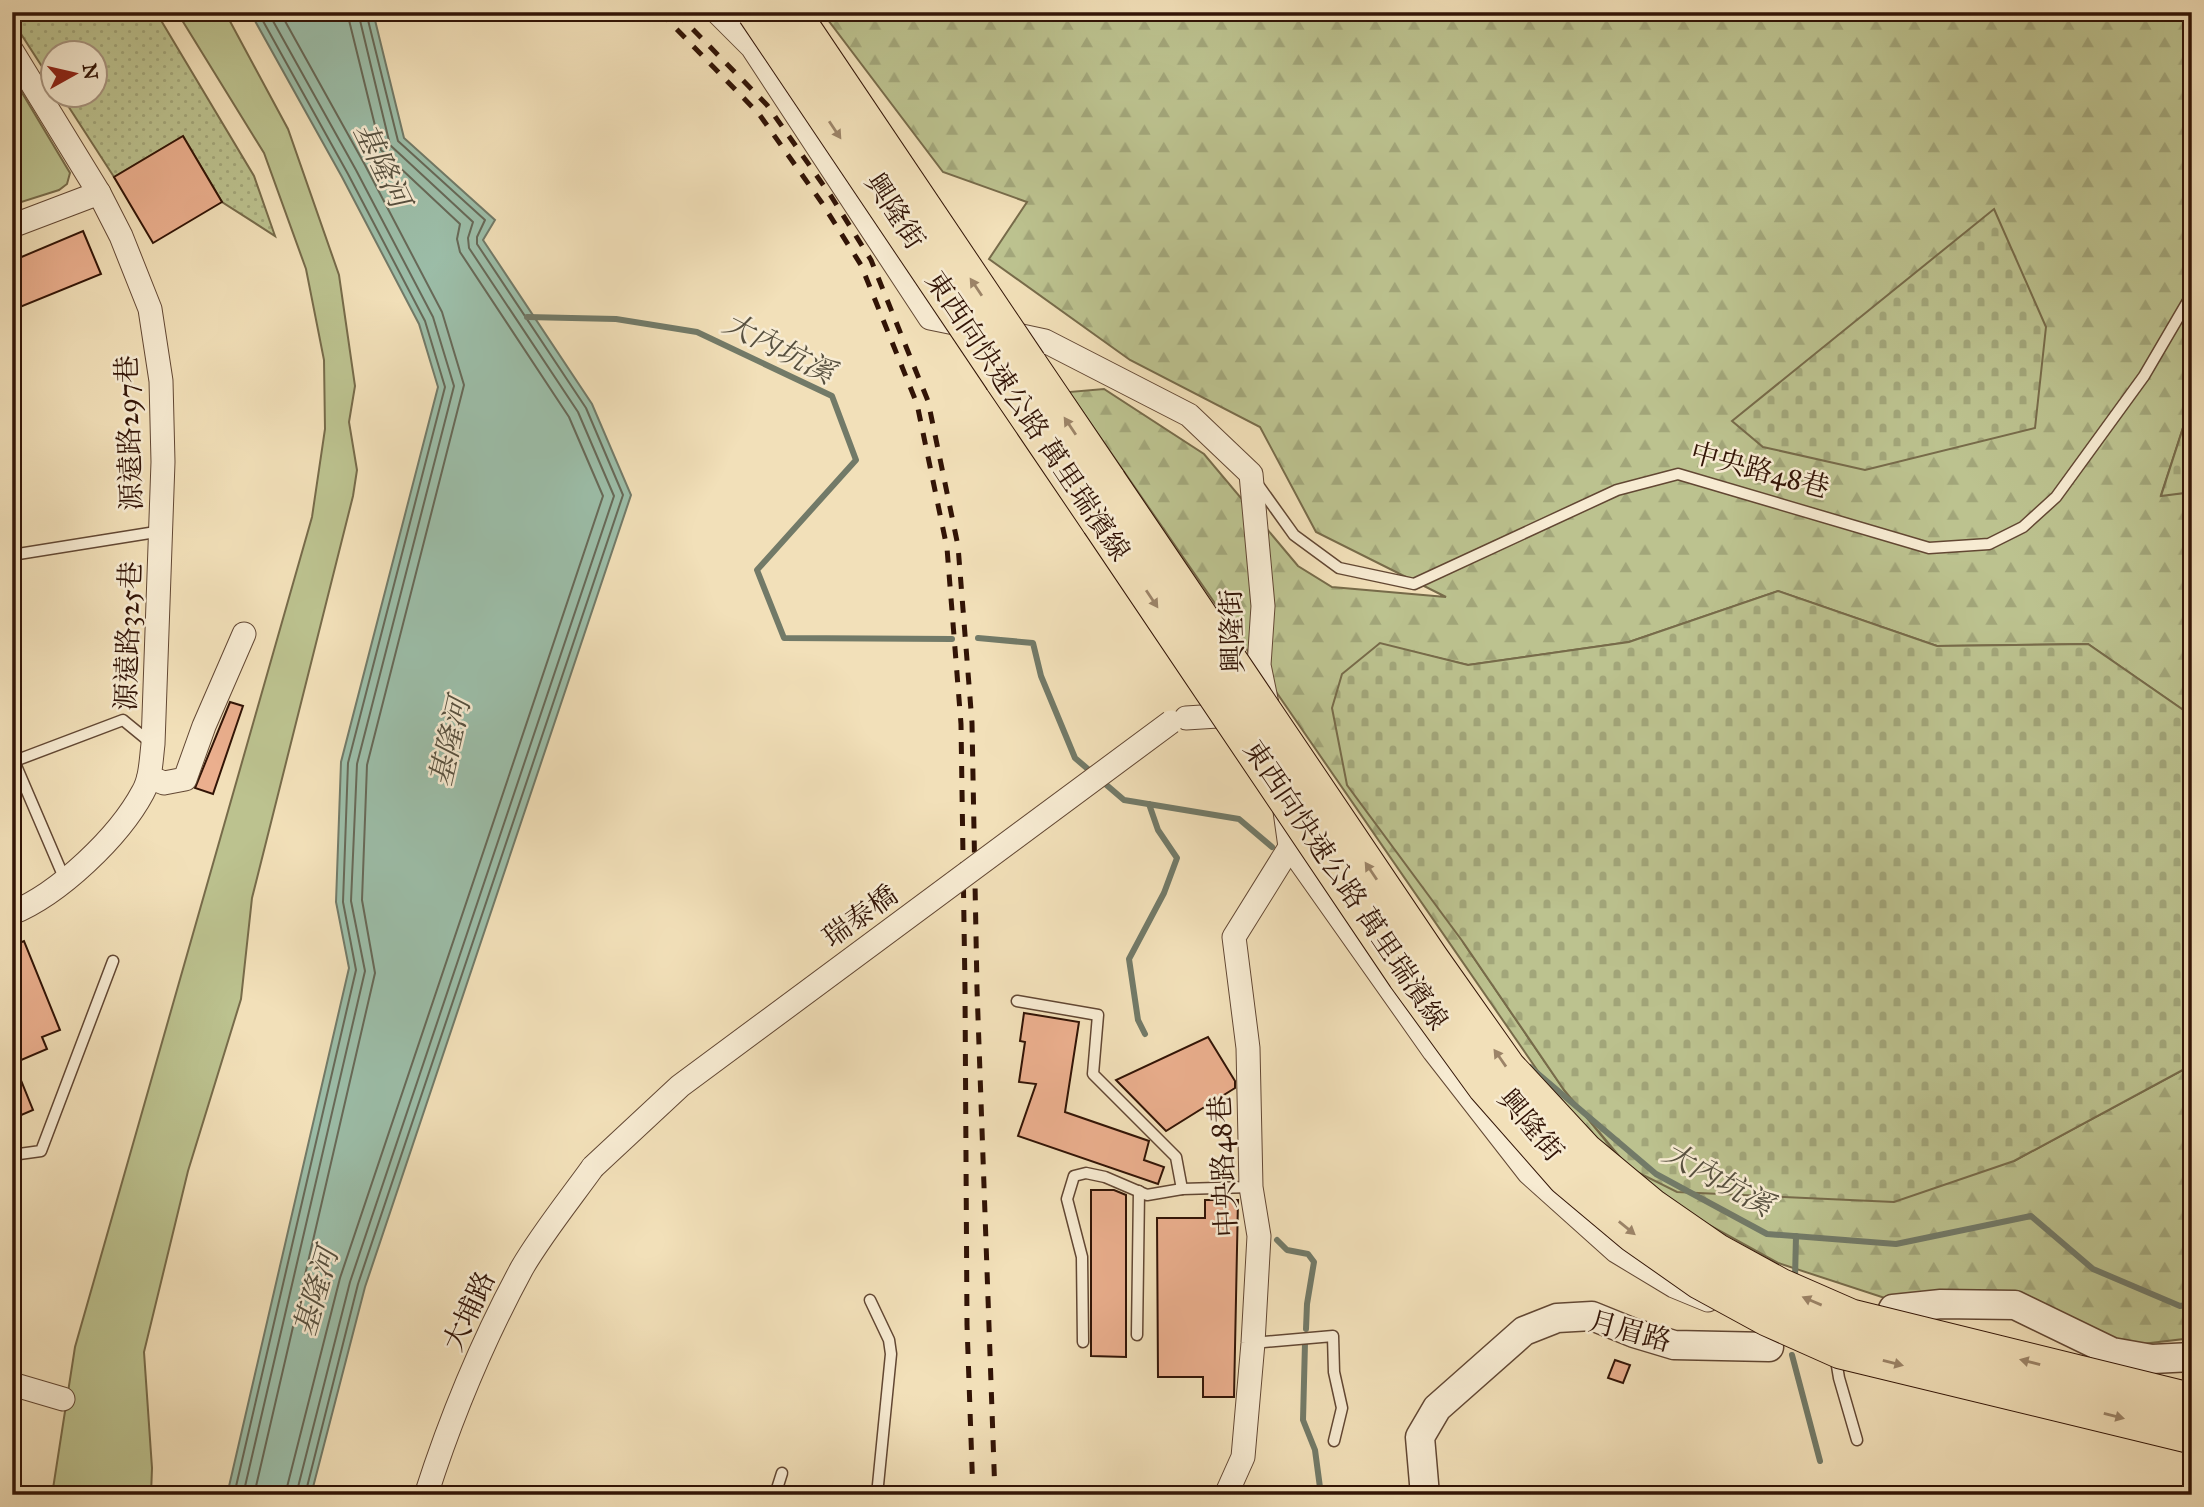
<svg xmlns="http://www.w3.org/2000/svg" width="2204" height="1507" font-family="'IM FELL Great Primer','Noto Serif TC',serif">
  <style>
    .grass { fill: url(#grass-dots); stroke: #776b4a; stroke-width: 2 }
    .forest { fill: url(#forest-firs); stroke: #776b4a; stroke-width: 2 }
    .cemetery { fill: url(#cemetery-stones); stroke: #776b4a; stroke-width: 2 }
    .park { fill: #bcc28f; stroke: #776b4a; stroke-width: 2 }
    .water { fill: #9cbea9; stroke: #727a68; stroke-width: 2 }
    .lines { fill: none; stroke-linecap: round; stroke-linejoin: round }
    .shore { stroke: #676958; stroke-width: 2 }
    .stream { stroke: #727a68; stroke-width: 6 }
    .building { fill: #ebaf8e; stroke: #321406; stroke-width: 2 }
    .service-casing { stroke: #624733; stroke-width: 13 }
    .minor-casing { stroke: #624733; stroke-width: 25 }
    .tertiary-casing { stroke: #624733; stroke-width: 31 }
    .trunk-casing { stroke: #321406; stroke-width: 39 }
    .service { stroke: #f7ebd2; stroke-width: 10 }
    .minor { stroke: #f7ebd2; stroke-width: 23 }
    .tertiary { stroke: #f7ebd2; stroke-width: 28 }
    .trunk { stroke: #f2e0b9; stroke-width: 37 }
    .rail { stroke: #321406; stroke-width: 5; stroke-dasharray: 12 12; stroke-linecap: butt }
    .minor-bridge-casing { stroke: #624733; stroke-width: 25; stroke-linecap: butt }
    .trunk-bridge-casing { stroke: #321406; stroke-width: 39; stroke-linecap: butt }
    .minor-bridge { stroke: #f7ebd2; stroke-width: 23 }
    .trunk-bridge { stroke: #f2e0b9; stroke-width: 37 }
    .oneway { fill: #9c8468 }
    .labels { text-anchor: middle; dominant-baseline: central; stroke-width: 5; stroke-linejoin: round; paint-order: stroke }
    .street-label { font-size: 28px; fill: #321406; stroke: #f7ebd2 }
    .water-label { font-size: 30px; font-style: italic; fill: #57503f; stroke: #f7ebd2 }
  </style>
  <defs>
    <pattern id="grass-dots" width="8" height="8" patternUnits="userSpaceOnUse" patternTransform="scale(1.75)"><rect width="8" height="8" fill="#bcc28f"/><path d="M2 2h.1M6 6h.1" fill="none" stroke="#a2a67a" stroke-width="1.8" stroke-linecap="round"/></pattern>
    <pattern id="forest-firs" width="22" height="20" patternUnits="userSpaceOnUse" patternTransform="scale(1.75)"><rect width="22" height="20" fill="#bcc28f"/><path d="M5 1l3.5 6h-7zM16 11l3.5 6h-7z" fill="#a2a67a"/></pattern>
    <pattern id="cemetery-stones" width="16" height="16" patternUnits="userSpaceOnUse" patternTransform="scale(1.75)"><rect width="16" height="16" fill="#bcc28f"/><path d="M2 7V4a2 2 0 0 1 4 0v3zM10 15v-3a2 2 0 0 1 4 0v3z" fill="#a2a67a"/></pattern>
  </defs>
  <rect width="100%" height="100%" fill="#f2e0b9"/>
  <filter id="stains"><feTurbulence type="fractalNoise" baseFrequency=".00286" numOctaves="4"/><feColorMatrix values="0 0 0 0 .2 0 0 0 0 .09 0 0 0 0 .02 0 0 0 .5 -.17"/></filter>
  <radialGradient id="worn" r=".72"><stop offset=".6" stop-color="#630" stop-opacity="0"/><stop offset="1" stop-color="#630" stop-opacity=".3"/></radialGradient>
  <path class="grass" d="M16 12H156L254 176 275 236 222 202 183 136 114 177 61 95 94 94V52H52V82L12 20V16Z"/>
  <path class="forest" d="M822 12H2192V400L2161 495 2192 492V716L2088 644 1937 646 1778 591 1629 642 1468 665 1380 644 1463 942 1564 1090 1628 1168 2014 1161 2192 1065V1338L2117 1347 2019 1297 1897 1302 1778 1263 1680 1209 1619 1168 1542 1077 1069 392 1104 389 1204 454 1298 566 1332 587 1446 597 1316 532 1260 427 1130 360 989 259 1027 202 943 172Z"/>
  <g class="cemetery">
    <path d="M1994 209 2046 327 2035 428 1865 470 1763 447 1732 421Z"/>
    <path d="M2192 400V492L2161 496Z"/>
    <path d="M1778 591 1937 646 2088 644 2192 716V1065L2014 1161 1894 1202 1677 1192 1629 1168 1564 1090 1463 942 1347 785 1332 708 1342 674 1380 643 1468 665 1629 642Z"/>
  </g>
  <g class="park">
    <path d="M177 12H225L288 129 339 275 355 386 349 422 357 470 353 496 252 898 241 999 188 1171 144 1352 152 1468 151 1495H52L75 1347 312 517 325 429 324 360 306 269 264 153Z"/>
    <path d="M12 76 70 173 67 184 59 190 12 205Z"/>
  </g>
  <path class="water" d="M250 12H373L404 138 495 220 483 240 592 404 631 495 365 1287 311 1495H227L349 968 336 902 341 762 438 387 419 324 342 177Z"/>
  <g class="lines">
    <g class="shore">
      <path d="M234 1495 356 970 343 902 348 763 445 387 425 321 348 174 258 12"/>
      <path d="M243 1495 365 971 351 901 357 764 454 386 433 317 356 170 268 12"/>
      <path d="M254 1495 375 973 362 900 367 765 464 385 442 312 365 165 280 12"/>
      <path d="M285 1495 340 1278 603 496 569 417 460 252 457 239 460 224 381 150 347 12"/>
      <path d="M296 1495 350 1282 614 496 578 412 469 248 468 238 473 222 390 145 358 12"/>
      <path d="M305 1495 358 1284 623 495 586 408 477 244V237L485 220 398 141 366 12"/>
    </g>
    <g class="stream">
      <path d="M527 317 616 319 697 332 832 396 856 460 757 570 784 638 952 639"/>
      <path d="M978 638 1033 643 1041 676 1075 758 1124 800 1239 819 1272 847"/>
      <path d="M1145 1034 1138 1020 1129 959 1164 893 1177 858 1158 830 1149 804"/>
      <path d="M1530 1067 1656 1174 1767 1234 1896 1244 2031 1216 2093 1269 2180 1306 2192 1304"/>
      <path d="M1277 1240 1287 1250 1308 1254 1314 1262 1307 1304 1306 1329"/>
      <path d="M1795 1279 1796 1236"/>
      <path d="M1305 1343 1303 1420 1315 1450 1321 1495"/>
      <path d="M1792 1355 1820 1461"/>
    </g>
  </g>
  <g class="building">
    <path d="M183 136 222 202 153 243 114 177Z"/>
    <path d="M83 231 101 274 20 307 12 286V261Z"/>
    <path d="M230 702 243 706 213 794 195 788Z"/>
    <path d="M24 941 60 1030 42 1037 47 1049 14 1063 33 1110 12 1119V946Z"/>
    <path d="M1024 1013 1079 1022 1065 1112 1149 1141 1144 1160 1164 1167 1158 1184 1018 1136 1036 1084 1019 1082 1025 1042 1020 1041Z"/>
    <path d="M1208 1037 1235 1081V1088L1166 1131 1116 1080Z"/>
    <path d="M1091 1190H1114L1126 1195V1357L1091 1356Z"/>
    <path d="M1205 1200H1238L1234 1397H1203V1377H1158L1157 1218H1205Z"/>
    <path d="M1615 1360 1630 1365 1623 1383 1608 1378Z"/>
  </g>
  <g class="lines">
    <defs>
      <g id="service">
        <path d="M1256 482 1294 535 1339 568 1414 584 1617 490 1678 474 1929 548 1989 544 2023 527 2056 497 2144 376 2192 294"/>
        <path d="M12 555 162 531"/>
        <path d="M14 761 65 880"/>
        <path d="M12 762 123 720 151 743"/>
        <path d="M1017 1001 1098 1015 1093 1074 1176 1157 1182 1189"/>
        <path d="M12 1155 41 1151 113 961"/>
        <path d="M870 1300 889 1340 891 1354 877 1495"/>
        <path d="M1137 1335 1139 1191"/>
        <path d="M1083 1342 1082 1257 1067 1199 1074 1176 1086 1173 1105 1177 1147 1195 1182 1189 1251 1187"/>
        <path d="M1253 1343 1333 1336 1334 1372 1342 1408 1334 1441"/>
        <path d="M1835 1354 1839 1378 1857 1440"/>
        <path d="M775 1495 782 1473"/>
      </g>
      <g id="minor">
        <path d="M717 12 752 47 930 318 969 326"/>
        <path d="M12 51 99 193 121 236 150 309 161 381 163 462 153 744C151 760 151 778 143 792 119 837 59 894 12 913"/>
        <path d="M12 226 99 193"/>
        <path d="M1003 332 1045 341 1189 415 1251 474 1263 606 1259 665 1267 704"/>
        <path d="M1186 718 1218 716 1238 724"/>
        <path d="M149 777 164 783 185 779 204 726 244 634"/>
        <path d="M1284 804 1290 847 1434 1051 1529 1173 1616 1251 1674 1286 1708 1300"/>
        <path d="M12 1384 63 1399"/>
        <path d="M426 1495C451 1417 483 1340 522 1268 541 1235 570 1199 593 1167"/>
        <path d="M1226 1495 1243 1457 1253 1343 1259 1236 1251 1187 1248 1048 1234 937 1290 847"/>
      </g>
      <g id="tertiary">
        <path d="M1893 1309 1941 1304 2015 1305 2112 1352 2152 1359 2192 1357"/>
        <path d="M1425 1495 1420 1437 1437 1408 1524 1331 1557 1318 1592 1316 1634 1333 1674 1345 1769 1347"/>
      </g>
      <g id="trunk">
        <path d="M1028 364 1108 482"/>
        <path d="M1003 379 1100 522"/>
      </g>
    </defs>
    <use href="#service" class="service-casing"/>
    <use href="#minor" class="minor-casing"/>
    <use href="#tertiary" class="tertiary-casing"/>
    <use href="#trunk" class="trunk-casing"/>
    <use href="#service" class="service"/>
    <use href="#minor" class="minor"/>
    <use href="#tertiary" class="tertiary"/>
    <use href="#trunk" class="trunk"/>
    <g class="rail">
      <path d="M660 12 759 114 822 203 861 265 917 404 947 548 961 724 965 989 967 1325 973 1495"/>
      <path d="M676 12 767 105 831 196 871 260 928 401 958 546 972 723 977 989 995 1495"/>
    </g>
    <defs>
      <path id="minor-bridge" d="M593 1167 680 1086 1171 722"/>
      <g id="trunk-bridge">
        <path d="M756 12 1003 379"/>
        <path d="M791 12 1028 364"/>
        <path d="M1108 482 1430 959 1507 1068 1585 1152 1651 1207 1716 1252 1780 1287 1851 1318 2192 1402"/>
        <path d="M1100 522 1406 976 1486 1086 1566 1177 1634 1234 1701 1281 1767 1317 1841 1350 2192 1435"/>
      </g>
    </defs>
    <use href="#minor-bridge" class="minor-bridge-casing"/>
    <use href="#trunk-bridge" class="trunk-bridge-casing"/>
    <use href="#minor-bridge" class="minor-bridge"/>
    <use href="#trunk-bridge" class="trunk-bridge"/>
  </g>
  <defs><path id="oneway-solid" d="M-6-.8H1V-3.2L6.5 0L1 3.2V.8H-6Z" transform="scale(1.75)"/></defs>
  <g class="oneway">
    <use href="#oneway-solid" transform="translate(835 130) rotate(56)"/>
    <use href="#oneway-solid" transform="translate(976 287) rotate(-124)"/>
    <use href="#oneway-solid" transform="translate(1070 426) rotate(-124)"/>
    <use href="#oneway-solid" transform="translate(1152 599) rotate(56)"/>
    <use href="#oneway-solid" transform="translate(1371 871) rotate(-124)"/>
    <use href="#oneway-solid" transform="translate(1500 1058) rotate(-125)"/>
    <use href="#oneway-solid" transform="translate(1627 1228) rotate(39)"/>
    <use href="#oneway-solid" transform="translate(1812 1301) rotate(-157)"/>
    <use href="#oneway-solid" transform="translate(2030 1362) rotate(-166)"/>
    <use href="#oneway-solid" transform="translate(1893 1363) rotate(14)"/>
    <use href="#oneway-solid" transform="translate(2114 1416) rotate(14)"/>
  </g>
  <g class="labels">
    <g class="street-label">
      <text transform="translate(895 211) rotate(57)">興隆街</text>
      <text transform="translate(1028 416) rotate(56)">東西向快速公路 萬里瑞濱線</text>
      <text transform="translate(129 433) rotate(-92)">源遠路297巷</text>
      <text transform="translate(1760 470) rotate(15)">中央路48巷</text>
      <text transform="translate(1232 631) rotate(-92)">興隆街</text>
      <text transform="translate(128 636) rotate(-88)">源遠路325巷</text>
      <text transform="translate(1346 885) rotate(56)">東西向快速公路 萬里瑞濱線</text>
      <text transform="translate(860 916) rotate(-36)">瑞泰橋</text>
      <text transform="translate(1531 1125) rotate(50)">興隆街</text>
      <text transform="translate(1223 1166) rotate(-93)">中央路48巷</text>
      <text transform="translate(469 1311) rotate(-65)">大埔路</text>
      <text transform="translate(1630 1331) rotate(15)">月眉路</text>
    </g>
    <g class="water-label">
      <text transform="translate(382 165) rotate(64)">基隆河</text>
      <text transform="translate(779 348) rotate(27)">大內坑溪</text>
      <text transform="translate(450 742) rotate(-77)">基隆河</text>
      <text transform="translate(1718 1179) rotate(29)">大內坑溪</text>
      <text transform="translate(316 1292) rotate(-74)">基隆河</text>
    </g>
  </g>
  <rect width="2204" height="1507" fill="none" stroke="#f2e0b9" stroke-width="42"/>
  <rect x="14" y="14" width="2176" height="1479" fill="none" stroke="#321406" stroke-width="3.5"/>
  <rect x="21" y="21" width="2162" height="1465" fill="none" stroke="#321406" stroke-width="2"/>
  <g transform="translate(74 74) rotate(82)"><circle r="33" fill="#f7ebd2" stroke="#a89580" stroke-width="2"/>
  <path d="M0-5L12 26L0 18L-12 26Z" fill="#8f2418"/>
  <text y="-10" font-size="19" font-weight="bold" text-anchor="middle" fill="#321406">N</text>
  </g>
  <rect width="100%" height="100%" filter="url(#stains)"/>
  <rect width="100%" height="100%" fill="url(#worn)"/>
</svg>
